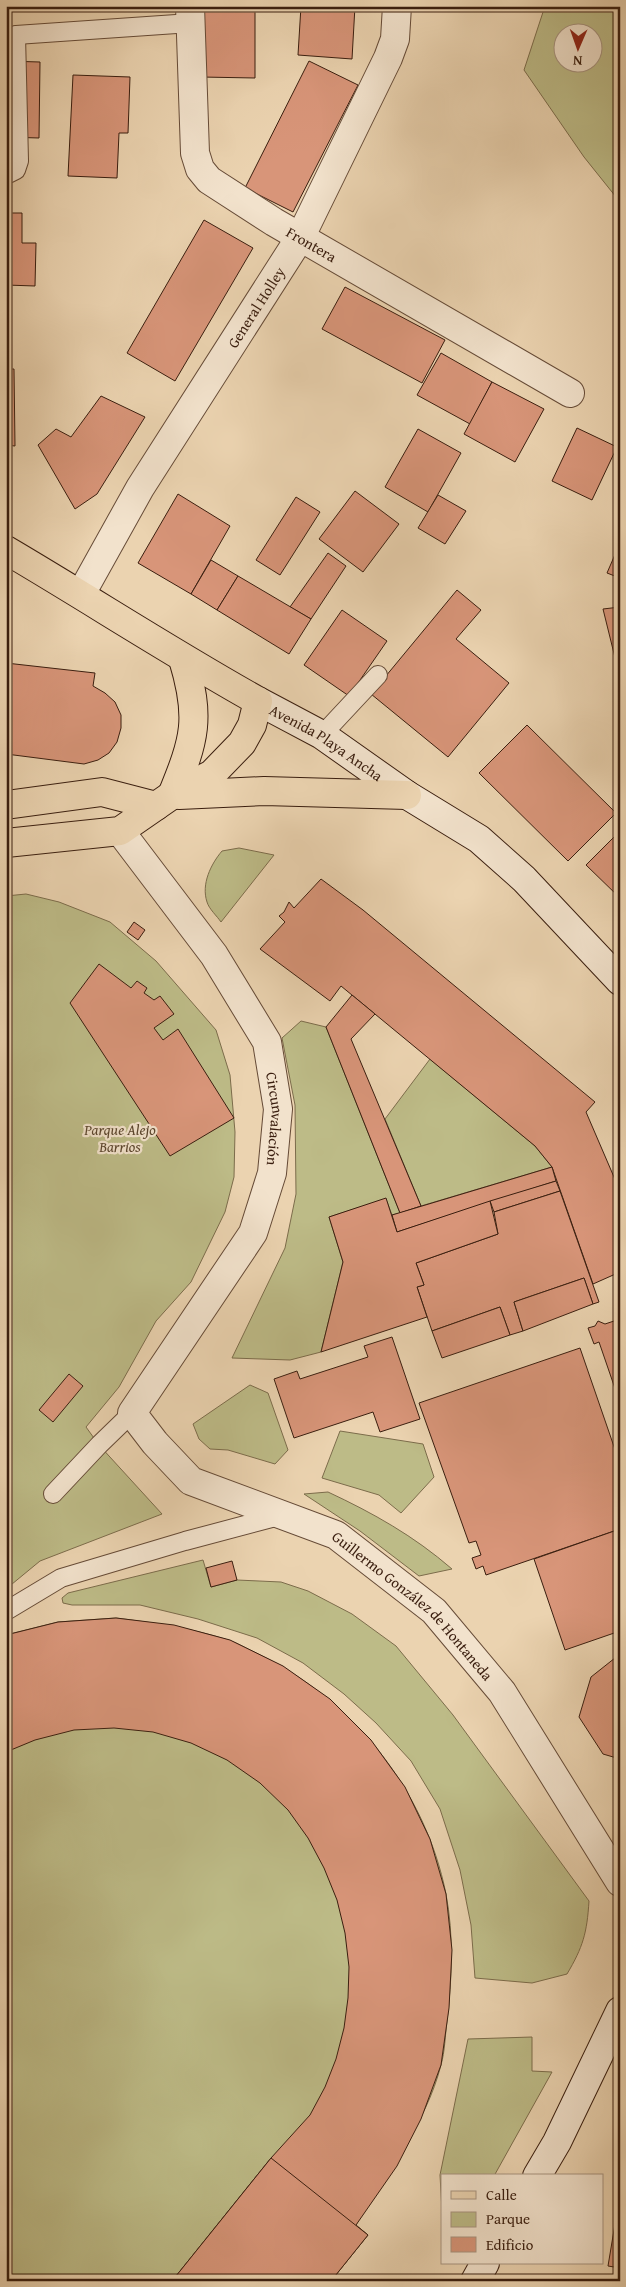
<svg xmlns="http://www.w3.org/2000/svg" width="626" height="2287" font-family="'Gentium Book Plus',serif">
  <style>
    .green { fill: #bdbb87; stroke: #7c6c4b; fill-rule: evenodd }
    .building { fill: #d89579; stroke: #3a1e0f }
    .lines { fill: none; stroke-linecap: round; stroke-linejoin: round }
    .lane-casing { stroke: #664b37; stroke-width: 20 }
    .street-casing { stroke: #664b37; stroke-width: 30 }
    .secondary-casing { stroke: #3a1e0f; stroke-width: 30 }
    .primary-casing { stroke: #3a1e0f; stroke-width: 30 }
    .lane { stroke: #f2e2cc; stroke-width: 18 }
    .street { stroke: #f2e2cc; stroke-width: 28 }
    .secondary { stroke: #f2e2cc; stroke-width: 28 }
    .primary { stroke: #ebd3b0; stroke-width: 28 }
    .labels { text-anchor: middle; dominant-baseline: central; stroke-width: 4.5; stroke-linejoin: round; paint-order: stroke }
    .street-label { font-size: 15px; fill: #3a1e0f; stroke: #f2e2cc }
    .park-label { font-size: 15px; font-style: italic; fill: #5b452d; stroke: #f2e2cc }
  </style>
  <rect width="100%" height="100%" fill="#ebd3b0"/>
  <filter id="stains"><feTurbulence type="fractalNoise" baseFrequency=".004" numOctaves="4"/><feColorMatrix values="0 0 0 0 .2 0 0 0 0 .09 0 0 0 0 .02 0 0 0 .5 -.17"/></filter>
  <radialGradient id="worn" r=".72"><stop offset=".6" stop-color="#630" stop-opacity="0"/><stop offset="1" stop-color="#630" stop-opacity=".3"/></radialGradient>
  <g class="green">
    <path d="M545 6H620V202L584 157 524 70ZM564 32H594V62H564Z"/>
    <path d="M239 848 274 855 221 922C217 916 209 909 207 902 201 884 211 864 222 851Z"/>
    <path d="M26 894 59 902 110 922 156 961 216 1030 230 1075 235 1132 234 1177 225 1212 191 1282 156 1321 119 1387 86 1427 99 1445 162 1514 40 1561 6 1589V896Z"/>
    <path d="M301 1021 326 1027 400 1213 392 1215 386 1199 329 1217 343 1262 321 1352 290 1360 232 1358 285 1248 296 1194 295 1105 282 1038Z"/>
    <path d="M430 1059 535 1146 552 1167 421 1206 385 1119Z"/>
    <path d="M250 1385 268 1393 288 1450 275 1464 228 1450 210 1449 199 1439 193 1424Z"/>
    <path d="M340 1431 423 1444 434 1477 401 1513 379 1495 322 1478Z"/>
    <path d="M328 1492C373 1513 414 1536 452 1569L419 1576 360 1531 304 1494Z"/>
    <path d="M203 1560 211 1587 237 1580 281 1582 308 1591 352 1614 396 1646 453 1715 589 1901C587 1933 583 1947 567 1974L532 1983 475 1978 471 1925 460 1870 440 1809 411 1761 376 1723 344 1694 303 1663 257 1638 198 1619 140 1605H72L63 1603 62 1598 68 1593Z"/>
    <path d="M116 1618C155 1623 191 1628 228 1640 238 1643 247 1649 256 1653 352 1699 425 1789 446 1894 454 1936 452 1979 447 2021 445 2036 445 2051 441 2065 426 2124 386 2172 356 2225 347 2242 339 2262 331 2281H6V1635L58 1622Z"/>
    <path d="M532 2037V2071L552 2072 494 2176H442V2211L440 2175 468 2039Z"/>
  </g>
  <g class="building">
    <path d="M202 6H255V78L201 77Z"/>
    <path d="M301 6H355L352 59 298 55Z"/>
    <path d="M6 61 40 62 39 138 6 137Z"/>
    <path d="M309 61 358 85 293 212 245 188Z"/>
    <path d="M73 75 130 77 128 133H119L117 178 68 176Z"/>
    <path d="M6 213H22V243H36L35 286 6 285Z"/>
    <path d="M204 220 253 248 175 381 127 353Z"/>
    <path d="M345 287 445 340 422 383 322 329Z"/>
    <path d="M441 353 492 382 470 424 417 395Z"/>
    <path d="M6 369H14L15 446 6 445Z"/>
    <path d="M492 382 544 409 515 462 464 434Z"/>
    <path d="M101 396 145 417 97 494 75 509 38 445 56 429 71 437Z"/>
    <path d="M577 428 617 447 592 500 552 481Z"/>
    <path d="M418 429 461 453 428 512 385 487Z"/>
    <path d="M355 491 399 524 363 572 319 539Z"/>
    <path d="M178 494 230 526 191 594 138 563Z"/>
    <path d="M438 495 466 511 445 544 418 528Z"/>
    <path d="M296 497 320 512 280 575 256 560Z"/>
    <path d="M620 543V578L607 573Z"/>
    <path d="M328 553 346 566 311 619 290 607Z"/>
    <path d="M211 560 238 576 217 610 191 594Z"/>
    <path d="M238 576 311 619 289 654 217 610Z"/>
    <path d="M457 590 481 610 456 639 509 683 448 757 371 694Z"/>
    <path d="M620 607V678L603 609Z"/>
    <path d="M342 610 387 641 349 696 304 665Z"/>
    <path d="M6 663 95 673 93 686 105 693 115 702 121 715V728L117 742 109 753 98 760 84 764 6 754Z"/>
    <path d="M527 725 616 813 568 861 479 773Z"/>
    <path d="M620 831V898L586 865Z"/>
    <path d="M321 879 363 910 595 1102 586 1112 620 1191V1272L593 1284 552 1167 535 1146 341 986 330 1001 260 949 285 922 279 916 284 912 289 902 294 908Z"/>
    <path d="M134 922 145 930 138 940 127 932Z"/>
    <path d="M99 964 131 988 137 981 147 988 144 993 154 1000 160 996 174 1014 154 1028 163 1040 178 1029 234 1118 170 1156 70 1003Z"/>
    <path d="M352 995 375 1014 351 1039 421 1206 400 1213 326 1027Z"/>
    <path d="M552 1167 556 1181 397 1232 392 1215Z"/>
    <path d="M556 1181 560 1191 494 1212 490 1201Z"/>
    <path d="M560 1191 599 1302 593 1304 584 1278 514 1302 523 1331 510 1335 500 1307 432 1331 417 1287 424 1285 416 1263 498 1234 494 1212Z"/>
    <path d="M386 1198 397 1232 490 1201 498 1234 416 1263 424 1285 417 1287 427 1317 321 1352 343 1262 329 1217Z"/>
    <path d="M584 1278 593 1304 523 1331 514 1302Z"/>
    <path d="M500 1307 510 1335 442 1358 432 1331Z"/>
    <path d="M620 1319V1403L599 1342 594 1344 588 1328 595 1326 598 1321 605 1324Z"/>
    <path d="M392 1337 420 1419 380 1432 373 1412 294 1438 274 1379 297 1371 300 1379 368 1357 364 1346Z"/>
    <path d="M580 1348 620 1464V1529L486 1575 483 1566 476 1569 472 1558 481 1555 476 1541 469 1543 419 1403Z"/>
    <path d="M69 1374 83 1386 53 1422 39 1410Z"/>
    <path d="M620 1414V1427L616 1415Z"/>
    <path d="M620 1529V1631L565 1650 534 1559Z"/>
    <path d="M232 1561 237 1580 211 1587 206 1568Z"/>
    <path d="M116 1618 174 1625 230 1640 283 1666 330 1699 371 1740 405 1787 430 1839 446 1894 452 1950 449 2008 441 2065 421 2119 397 2166 356 2225 368 2235 331 2281H172L271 2158 310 2115 325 2087 336 2059 344 2028 348 1998 349 1967 345 1933 337 1900 324 1868 308 1838 288 1810 260 1783 227 1760 191 1743 153 1732 114 1728 74 1730 35 1740 6 1752V1635L58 1622Z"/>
    <path d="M620 1654V1653V1759L603 1754 579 1717 591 1677Z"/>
    <path d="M271 2158 368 2235 331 2281H172Z"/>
    <path d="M617 2212H620V2268L608 2266Z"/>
  </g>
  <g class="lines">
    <defs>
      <g id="lane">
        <path d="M16 35 191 23"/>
        <path d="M6 38 16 35 19 161 16 170 6 175"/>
        <path d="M322 735 378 675"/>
        <path d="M53 1494 99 1445 132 1413"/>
        <path d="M6 1611 61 1578 185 1541 283 1515"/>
      </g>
      <g id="street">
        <path id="s1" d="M190 6 195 153 200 169 209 180 274 222 570 393"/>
        <path id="s2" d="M81 594 140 488 301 236 388 58 395 39 397 6"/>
        <path id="s3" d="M120 831 214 955 267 1042 278 1109 272 1173 253 1233 132 1413 155 1443 191 1481 336 1535 434 1611 502 1692 620 1882"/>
      </g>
      <g id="secondary">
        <path id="s4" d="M258 701 322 735 407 795 479 839 524 879 620 981"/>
        <path d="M537 2176 557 2142 620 2011"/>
        <path d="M475 2281 485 2263"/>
      </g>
      <g id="primary">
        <path d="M6 550C91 600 172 653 258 701L252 725 242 743 212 774 172 795 120 831 6 843"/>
        <path d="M172 795C195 739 201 718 183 659"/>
        <path d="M179 795 264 791 407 795"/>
        <path d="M6 805 102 792 156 806"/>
      </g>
    </defs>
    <use href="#lane" class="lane-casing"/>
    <use href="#street" class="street-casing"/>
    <use href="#secondary" class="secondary-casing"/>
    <use href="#primary" class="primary-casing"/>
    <use href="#lane" class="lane"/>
    <use href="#street" class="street"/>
    <use href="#secondary" class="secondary"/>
    <use href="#primary" class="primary"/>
  </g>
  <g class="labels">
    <g class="street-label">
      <text stroke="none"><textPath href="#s1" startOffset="299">Frontera</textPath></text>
      <text stroke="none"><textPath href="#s2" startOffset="336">General Holley</textPath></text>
      <text stroke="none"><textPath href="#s4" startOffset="80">Avenida Playa Ancha</textPath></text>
      <text stroke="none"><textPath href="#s3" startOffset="335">Circunvalación</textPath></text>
      <text stroke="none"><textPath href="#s3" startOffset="1019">Guillermo González de Hontaneda</textPath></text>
    </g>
    <g class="park-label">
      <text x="120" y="1129">Parque Alejo<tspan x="120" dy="17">Barrios</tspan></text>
    </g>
  </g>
  <rect width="626" height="2287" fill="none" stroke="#ebd3b0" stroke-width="25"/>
  <rect x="8" y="8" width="611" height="2272" fill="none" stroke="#3a1e0f" stroke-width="2.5"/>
  <rect x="12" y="12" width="601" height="2262" fill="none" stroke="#3a1e0f"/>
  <rect x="441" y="2174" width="162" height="90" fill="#f2e2cc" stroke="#a89480"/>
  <rect x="451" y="2191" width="25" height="8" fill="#ebd3b0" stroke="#a89480"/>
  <text x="486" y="2200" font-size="15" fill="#3a1e0f">Calle</text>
  <rect x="451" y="2212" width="25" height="15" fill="#bdbb87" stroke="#a89480"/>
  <text x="486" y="2224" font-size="15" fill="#3a1e0f">Parque</text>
  <rect x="451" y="2237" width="25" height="15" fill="#d89579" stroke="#a89480"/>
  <text x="486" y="2250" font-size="15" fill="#3a1e0f">Edificio</text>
  <g transform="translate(578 48) rotate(182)"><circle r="24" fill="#f2e2cc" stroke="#a89480"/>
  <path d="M0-4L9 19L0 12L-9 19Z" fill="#8f2418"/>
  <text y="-8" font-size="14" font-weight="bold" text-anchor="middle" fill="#3a1e0f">N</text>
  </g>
  <rect width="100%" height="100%" filter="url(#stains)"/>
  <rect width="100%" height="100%" fill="url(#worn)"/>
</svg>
